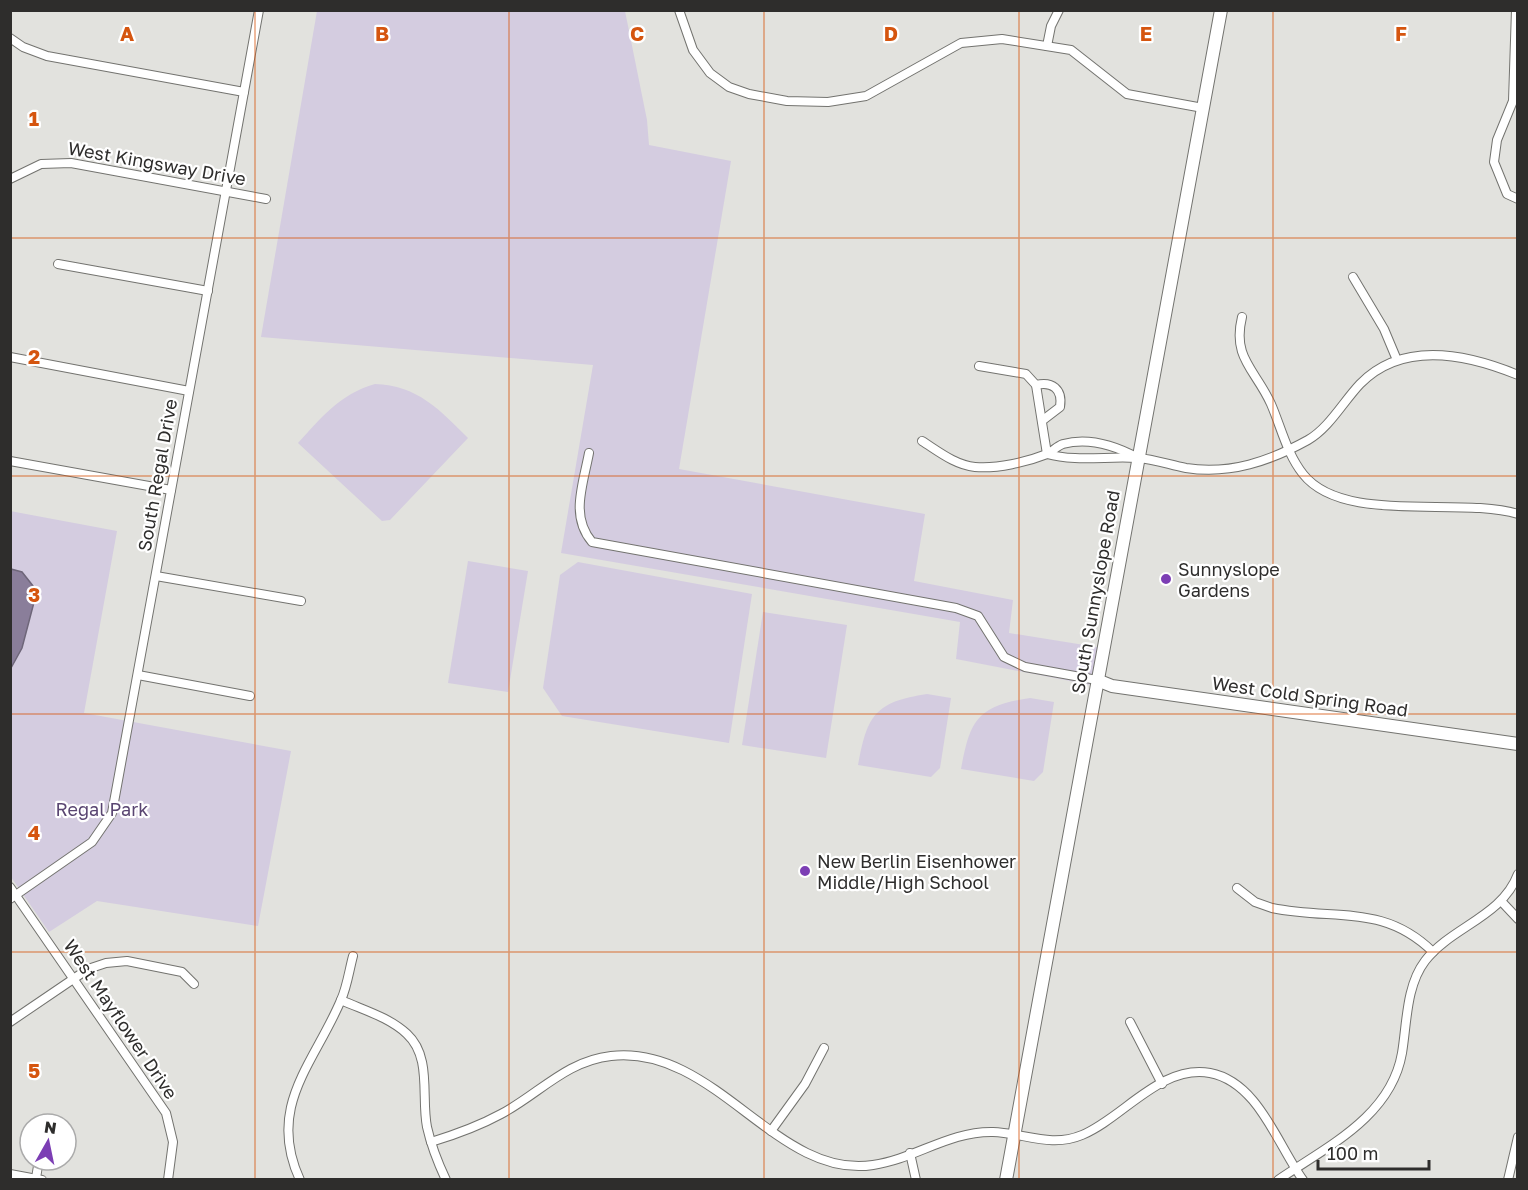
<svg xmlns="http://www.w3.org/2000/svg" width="1528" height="1190" font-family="'Golos Text',sans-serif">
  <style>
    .green { fill: #d4cce0 }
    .water { fill: #8a7e9a; stroke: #6e6679; stroke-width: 1.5 }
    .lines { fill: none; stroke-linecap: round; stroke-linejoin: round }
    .street-casing { stroke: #73736f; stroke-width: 10 }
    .secondary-casing { stroke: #73736f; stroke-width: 14 }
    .street { stroke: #fff; stroke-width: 8 }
    .secondary { stroke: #fff; stroke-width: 12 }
    .grid { fill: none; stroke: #d5550f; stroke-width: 1.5; stroke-opacity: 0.55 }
    .poi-dot { fill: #7c3eb4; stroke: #fff; stroke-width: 2 }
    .labels { text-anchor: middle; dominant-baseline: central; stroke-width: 4.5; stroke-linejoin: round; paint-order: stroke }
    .street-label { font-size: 18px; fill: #2e2d2c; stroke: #fff }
    .poi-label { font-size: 18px; fill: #2e2d2c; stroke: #fff; text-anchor: start }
    .park-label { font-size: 18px; fill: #594571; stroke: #fff }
    .grid-label { font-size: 20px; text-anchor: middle; font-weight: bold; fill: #d5550f; stroke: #fff; stroke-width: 4.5; stroke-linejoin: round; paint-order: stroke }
  </style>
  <rect width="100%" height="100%" fill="#e2e2de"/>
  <g class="green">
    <path d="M317 11H625L647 120 649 145 731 161 679 469 925 514 914 581 1013 600 1009 633 1103 648 1096 686 956 659 960 622 561 553 593 365 261 337Z"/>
    <path d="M375 384C417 385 440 410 468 438L390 520 382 521 298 443C322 417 340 394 375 384Z"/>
    <path d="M10 511 117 531 84 713 291 751 258 926 97 901 49 932 11 877Z"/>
    <path d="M468 561 528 571 508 692 448 683Z"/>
    <path d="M578 562 752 594 729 743 562 716 543 688 560 575Z"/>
    <path d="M763 612 847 625 826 758 742 745Z"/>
    <path d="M927 694 951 698 940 768 931 777 858 765C867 715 875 702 927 694Z"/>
    <path d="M1030 698 1054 702 1043 772 1034 781 961 769C970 719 978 706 1030 698Z"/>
  </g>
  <path class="water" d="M11 569 22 572 37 591 22 648 11 668Z"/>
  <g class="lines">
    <defs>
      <g id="street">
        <path d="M679 10 693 50 710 73 729 87 749 94 787 101 828 102 866 96 961 43 1002 39 1071 50 1127 94 1203 108"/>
        <path d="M1516 10 1513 101 1497 140 1494 162 1507 194 1518 199"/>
        <path d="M10 38 23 47 47 56 244 92"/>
        <path d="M1047 46 1051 26 1059 10"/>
        <path d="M10 179 41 164 71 163 266 199"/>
        <path d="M58 264 208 291"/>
        <path d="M1353 277 1384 329 1397 360"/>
        <path d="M1242 317C1232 358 1255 369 1271 404 1281 427 1287 454 1303 474 1343 525 1459 496 1518 514"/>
        <path d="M10 357 189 391"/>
        <path d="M979 366 1026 374 1036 385 1047 454"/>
        <path d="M1036 385C1052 381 1063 389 1060 407L1043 420"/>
        <path d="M922 441C938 451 955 465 975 467 997 469 1027 462 1047 454 1053 451 1057 446 1063 444 1089 437 1116 446 1138 458"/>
        <path d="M589 453C583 485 570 516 592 542L956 608 978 616 1004 657 1025 667 1097 680"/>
        <path d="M1047 454C1075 462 1108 456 1137 458 1154 459 1170 465 1186 468 1230 475 1270 461 1308 440 1329 428 1343 402 1360 384 1403 340 1467 354 1518 375"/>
        <path d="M10 461 171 490"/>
        <path d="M156 576 301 601"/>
        <path d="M138 675 250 696"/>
        <path d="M10 887 166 1113 173 1142 168 1180"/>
        <path d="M1237 888 1255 902 1272 908C1335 921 1383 903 1433 952"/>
        <path d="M10 899 92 842 112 813 259 10"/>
        <path d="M1501 901 1518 919"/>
        <path d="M341 1000C363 1010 389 1017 407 1034 432 1057 421 1097 427 1127 431 1145 438 1163 446 1180"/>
        <path d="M10 1022 88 969 106 963 127 961 182 972 194 984"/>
        <path d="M1130 1022 1162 1084"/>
        <path d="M771 1131 805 1084 824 1048"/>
        <path d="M431 1142C454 1135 479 1126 501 1114 539 1094 566 1061 611 1056 715 1044 777 1180 873 1165 915 1159 949 1131 993 1132 1024 1133 1051 1148 1082 1135 1123 1118 1161 1064 1210 1073 1258 1082 1277 1144 1303 1180"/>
        <path d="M910 1153 916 1180"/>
        <path d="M10 1174 42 1180"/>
        <path d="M36 1178 39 1160"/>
        <path d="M300 1180C266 1106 314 1064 341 1000 347 987 349 971 353 956"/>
        <path d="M1278 1180C1326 1147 1391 1117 1402 1053 1407 1023 1406 986 1425 961 1451 927 1502 917 1518 874"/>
        <path d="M1508 1180 1518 1137"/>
      </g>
      <g id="secondary">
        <path d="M1097 680 1112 686 1518 744"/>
        <path d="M1006 1180 1221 10"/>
      </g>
    </defs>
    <use href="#street" class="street-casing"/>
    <use href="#secondary" class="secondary-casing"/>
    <use href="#street" class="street"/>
    <use href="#secondary" class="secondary"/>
  </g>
  <path class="grid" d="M255 10V1180M509 10V1180M764 10V1180M1019 10V1180M1273 10V1180M10 238H1518M10 476H1518M10 714H1518M10 952H1518"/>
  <g class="poi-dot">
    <circle cx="1166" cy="579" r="6"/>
    <circle cx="805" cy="871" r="6"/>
  </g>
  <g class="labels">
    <g class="street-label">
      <text transform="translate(157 163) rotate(10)">West Kingsway Drive</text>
      <text transform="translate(157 475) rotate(-80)">South Regal Drive</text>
      <text transform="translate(1095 592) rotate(-80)">South Sunnyslope Road</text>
      <text transform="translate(1310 696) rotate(8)">West Cold Spring Road</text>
      <text transform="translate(121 1019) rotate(56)">West Mayflower Drive</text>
    </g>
    <g class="poi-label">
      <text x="1178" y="569">Sunnyslope<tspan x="1178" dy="21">Gardens</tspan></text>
      <text x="817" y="861">New Berlin Eisenhower<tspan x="817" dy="21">Middle/High School</tspan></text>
    </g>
    <g class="park-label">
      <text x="102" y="809">Regal Park</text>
    </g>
  </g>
  <g class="grid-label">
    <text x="127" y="41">A</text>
    <text x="382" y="41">B</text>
    <text x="637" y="41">C</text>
    <text x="891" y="41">D</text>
    <text x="1146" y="41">E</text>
    <text x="1401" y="41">F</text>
    <text x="34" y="126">1</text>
    <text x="34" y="364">2</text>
    <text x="34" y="602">3</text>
    <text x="34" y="840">4</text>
    <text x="34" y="1078">5</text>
  </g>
  <rect width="1528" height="1190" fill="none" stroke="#2e2d2c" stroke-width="24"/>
  <g transform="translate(48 1142) rotate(9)"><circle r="28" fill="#ffffff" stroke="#ababab" stroke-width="1.5"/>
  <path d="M0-4.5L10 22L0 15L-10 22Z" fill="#7c3eb4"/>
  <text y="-9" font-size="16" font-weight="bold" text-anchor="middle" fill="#2e2d2c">N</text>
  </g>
  <path d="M1318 1160v9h111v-9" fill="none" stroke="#2e2d2c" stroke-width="3"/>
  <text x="1327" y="1160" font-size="18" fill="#2e2d2c" stroke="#ffffff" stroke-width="4.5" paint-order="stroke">100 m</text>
</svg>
